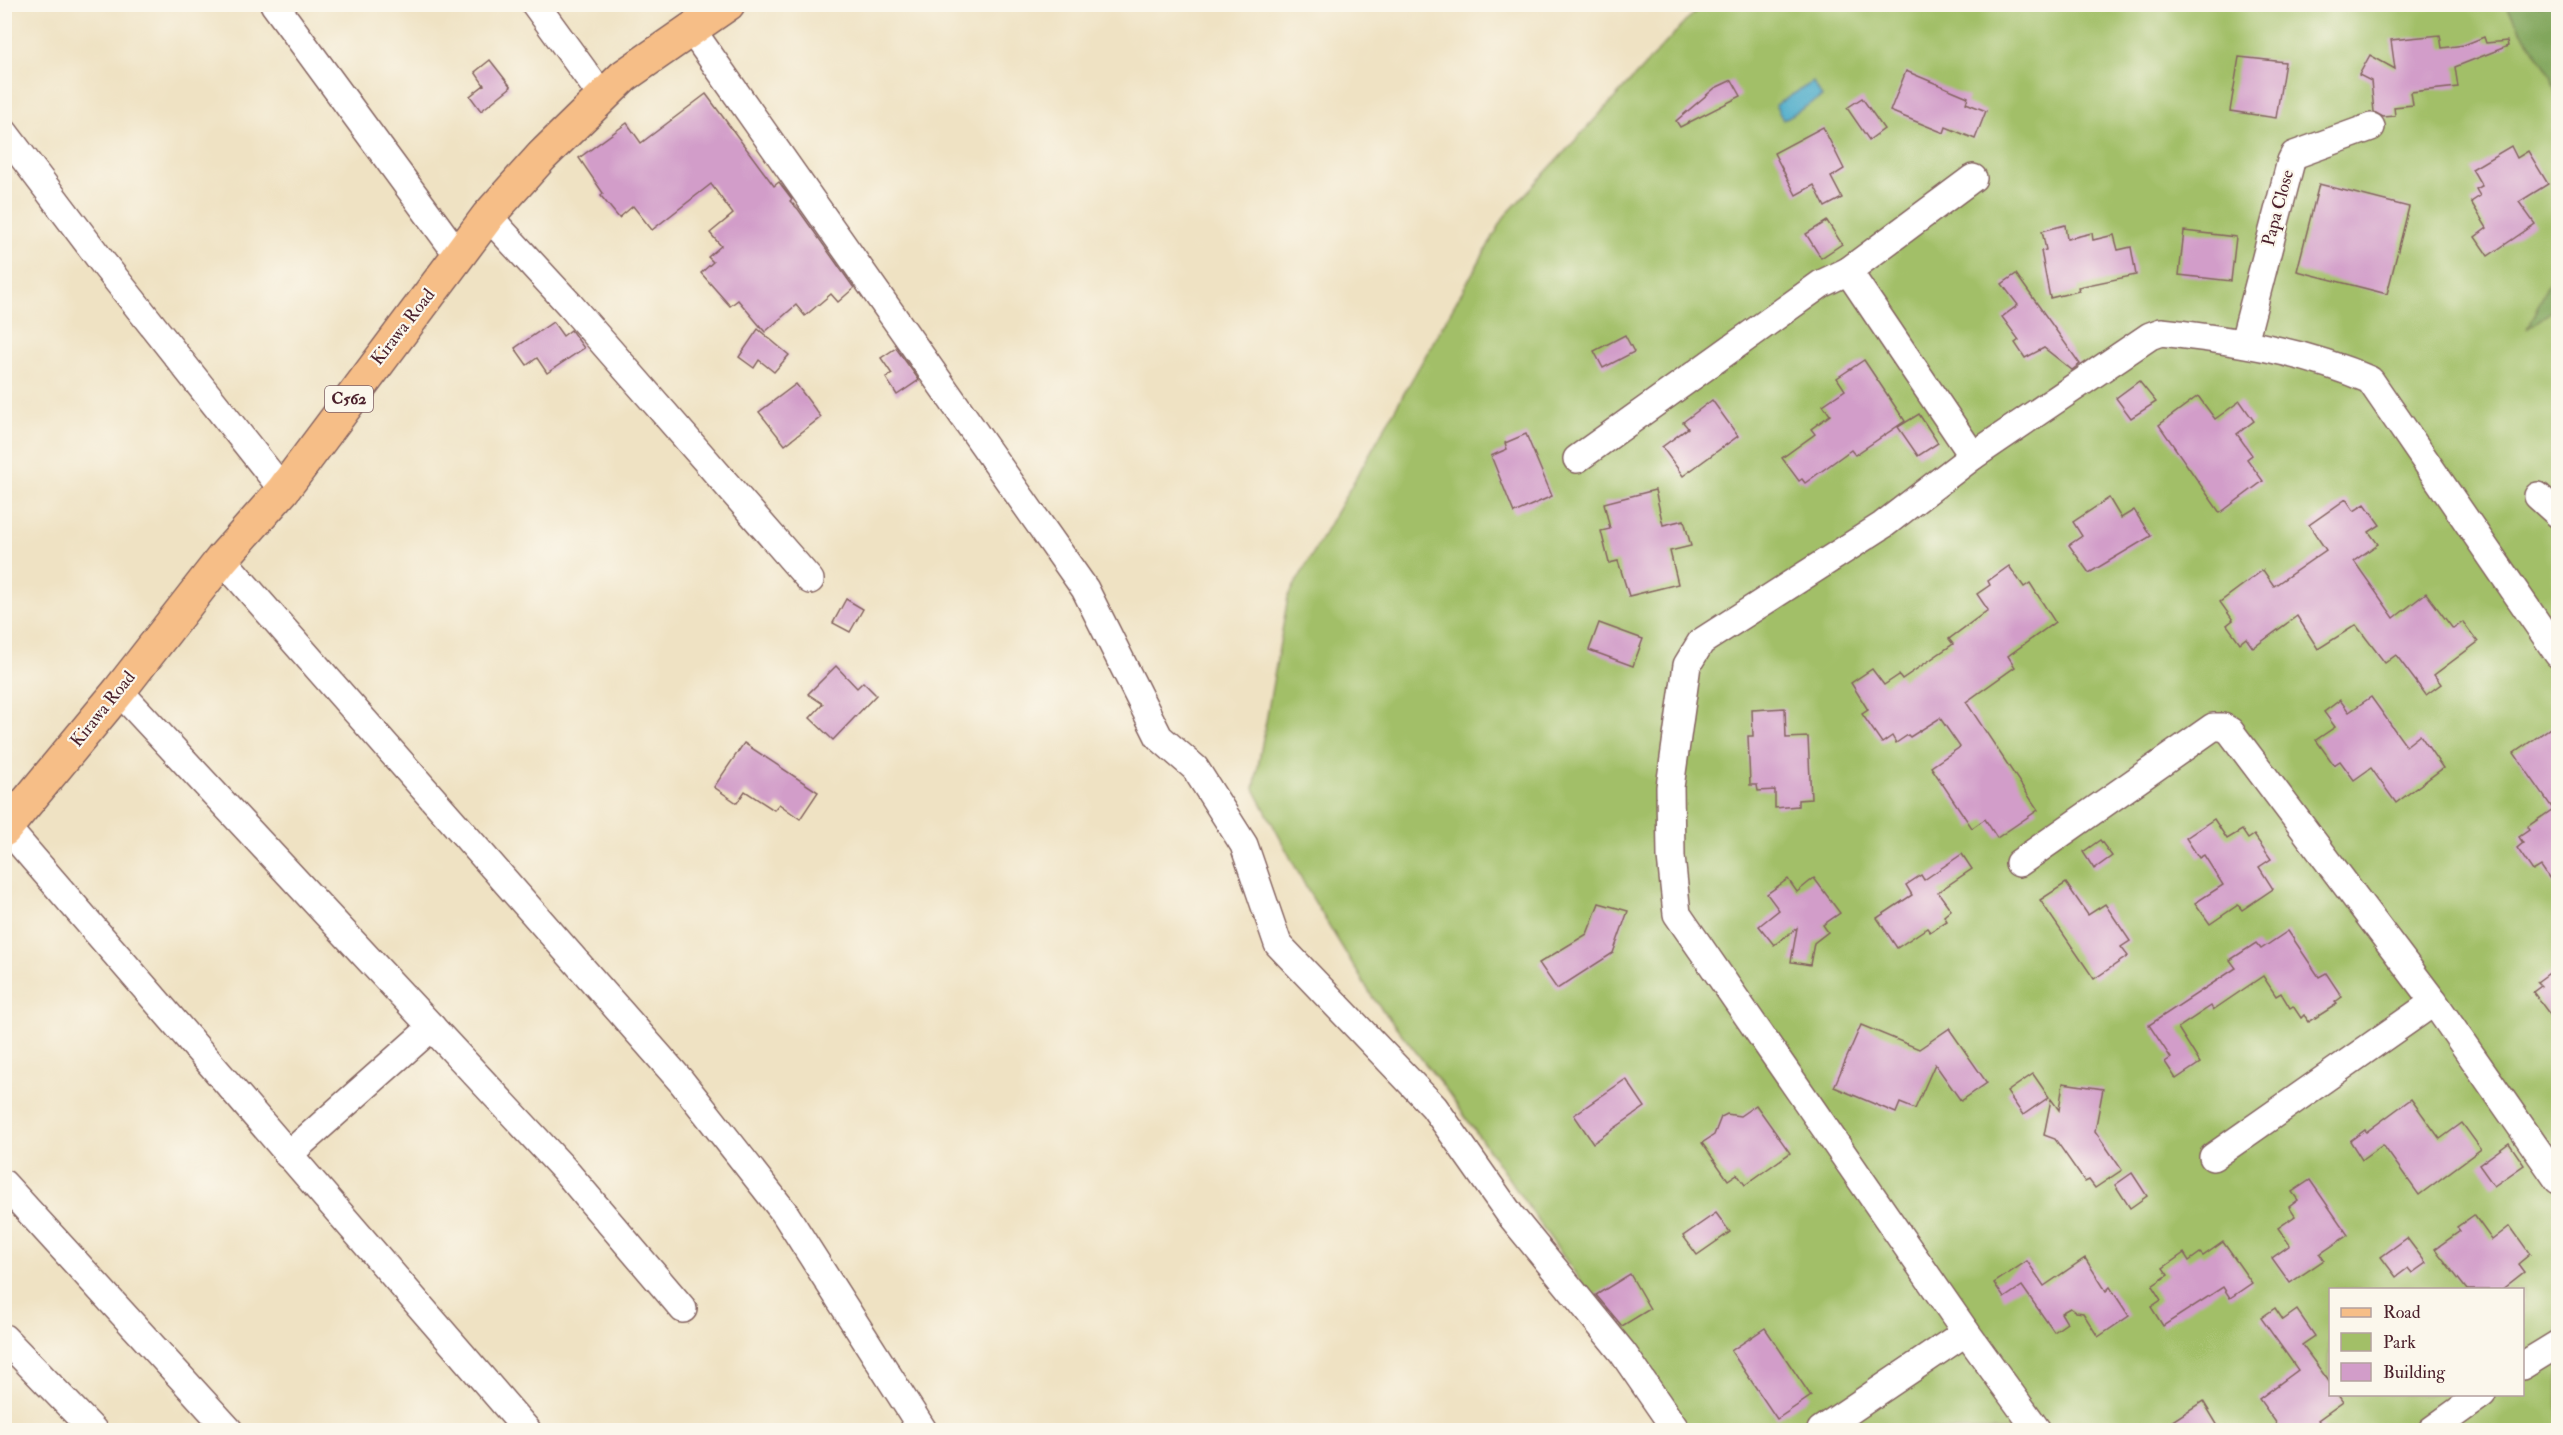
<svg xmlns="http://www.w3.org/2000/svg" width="2563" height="1435" font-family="'IM FELL Double Pica',serif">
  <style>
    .green { fill: #a2bf67; stroke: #766f49; stroke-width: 1.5; fill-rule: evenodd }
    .forest { fill: #81a65c; stroke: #666244; stroke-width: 1.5 }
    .water { fill: #4aaac9; stroke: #4a647a; stroke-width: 1.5 }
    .building { fill: #d29dc9 }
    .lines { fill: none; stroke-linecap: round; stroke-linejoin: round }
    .minor-casing { stroke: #846360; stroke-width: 30 }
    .primary-casing { stroke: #846360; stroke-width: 36 }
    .minor { stroke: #fff; stroke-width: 27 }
    .primary { stroke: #f6be87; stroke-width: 33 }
    .labels { text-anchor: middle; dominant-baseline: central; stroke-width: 4.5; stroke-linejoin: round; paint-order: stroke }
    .shield { fill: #fbf7ec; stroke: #7f6065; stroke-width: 1.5 }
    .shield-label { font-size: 16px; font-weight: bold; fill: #4a1f2b }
    .street-label { font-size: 18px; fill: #4a1f2b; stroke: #fbf7ec }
  </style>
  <rect width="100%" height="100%" fill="#fbf7ec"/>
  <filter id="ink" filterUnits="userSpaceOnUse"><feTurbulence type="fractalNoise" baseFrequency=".0167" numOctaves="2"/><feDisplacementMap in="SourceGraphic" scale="12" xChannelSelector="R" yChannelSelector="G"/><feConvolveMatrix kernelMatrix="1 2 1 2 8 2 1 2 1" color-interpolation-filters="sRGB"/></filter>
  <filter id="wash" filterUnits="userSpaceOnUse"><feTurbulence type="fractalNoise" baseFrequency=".008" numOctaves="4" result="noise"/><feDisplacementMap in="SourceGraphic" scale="24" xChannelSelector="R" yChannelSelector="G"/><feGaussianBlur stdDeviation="1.35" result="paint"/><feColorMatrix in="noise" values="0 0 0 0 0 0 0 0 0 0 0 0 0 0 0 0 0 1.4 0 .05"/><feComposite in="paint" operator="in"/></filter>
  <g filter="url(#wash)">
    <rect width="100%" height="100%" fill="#efe2c3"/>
    <path class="green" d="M1701 5H2558V1430H1685L1447 1091 1373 998 1308 891 1254 789 1288 597 1505 216ZM2330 1290H2522V1394H2330Z"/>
    <g class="forest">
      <path d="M2505 5H2558V103L2551 75Z"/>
      <path d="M2558 263V306L2527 329Z"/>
    </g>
    <path class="water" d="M1813 82 1822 97 1783 120 1775 105Z"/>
    <g id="blocks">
      <g class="building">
        <path d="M2440 35 2442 48 2464 45 2484 37 2486 43 2507 41 2508 46 2455 67 2458 87 2411 92 2413 105 2394 107 2395 116 2383 117 2374 112 2371 81 2359 75 2370 55 2395 69 2391 40Z"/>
        <path d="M2239 57 2285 62 2276 118 2230 111Z"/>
        <path d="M490 60 511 87 481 111 470 96 484 85 475 72Z"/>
        <path d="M1906 71 1968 97 1966 103 1986 111 1975 139 1946 127 1944 133 1890 111Z"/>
        <path d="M1732 80 1741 96 1680 127 1676 121 1715 88Z"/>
        <path d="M706 94 774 186 779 182 792 199 790 201 798 209 854 288 838 302 831 294 805 316 796 305 765 332 738 300 730 306 701 273 713 262 708 257 721 246 710 233 733 214 711 184 652 230 633 206 619 218 601 196 603 193 579 158 627 123 641 143Z"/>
        <path d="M1862 98 1884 129 1869 140 1847 108Z"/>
        <path d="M1823 127 1844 169 1831 177 1842 198 1825 207 1814 185 1796 195 1774 153Z"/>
        <path d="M2511 146 2517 158 2528 151 2548 184 2519 202 2535 224 2488 256 2475 237 2487 228 2471 202 2480 196 2476 189 2482 186 2472 169Z"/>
        <path d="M2319 184 2409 207 2387 294 2297 271Z"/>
        <path d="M1827 221 1842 244 1821 258 1806 234Z"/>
        <path d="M2065 225 2067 239 2092 233 2093 240 2114 235 2118 250 2131 247 2136 275 2078 287 2079 291 2050 298 2041 251 2046 250 2042 231Z"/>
        <path d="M2184 231 2236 237 2231 281 2179 275Z"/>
        <path d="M2016 274 2080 364 2072 370 2044 348 2025 358 2015 343 2019 340 2002 317 2018 305 2002 284Z"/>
        <path d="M553 322 563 336 571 330 584 348 547 373 537 358 527 365 515 348Z"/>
        <path d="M758 329 789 355 774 372 759 360 754 368 739 357Z"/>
        <path d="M1625 335 1634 352 1603 368 1594 351Z"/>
        <path d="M896 348 919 380 897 395 886 378 892 374 881 358Z"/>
        <path d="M1864 360 1905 421 1855 455 1851 450 1805 483 1802 479 1799 481 1782 458 1815 434 1811 429 1830 415 1823 405 1845 390 1837 378Z"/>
        <path d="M2139 381 2156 402 2131 418 2116 398Z"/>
        <path d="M796 384 821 417 785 445 759 412Z"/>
        <path d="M2198 396 2215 419 2240 401 2254 421 2237 434 2252 455 2247 459 2263 481 2220 513 2159 425Z"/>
        <path d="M1712 400 1738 436 1683 476 1662 447 1688 428 1683 422Z"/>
        <path d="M1919 414 1938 443 1918 456 1898 427Z"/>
        <path d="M1526 434 1552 496 1514 513 1491 456 1507 449 1505 443Z"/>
        <path d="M1655 490 1663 525 1684 520 1691 546 1670 551 1678 584 1629 596 1618 561 1609 563 1601 531 1610 529 1604 503Z"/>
        <path d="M2109 498 2121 518 2134 510 2151 536 2089 573 2069 545 2082 536 2073 522Z"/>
        <path d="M2346 499 2354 511 2365 504 2380 525 2369 532 2378 544 2354 561 2394 618 2426 593 2453 629 2463 622 2478 642 2434 675 2441 684 2426 695 2396 655 2385 663 2356 625 2318 649 2297 616 2253 648 2246 638 2240 643 2227 625 2233 620 2220 602 2263 570 2274 586 2326 550 2309 525Z"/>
        <path d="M2009 566 2024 587 2030 583 2055 622 2008 656 2015 667 1966 702 2038 810 1997 838 1985 819 1972 828 1931 767 1960 747 1940 718 1910 737 1908 735 1896 743 1892 736 1882 743 1862 714 1868 710 1851 683 1872 669 1884 685 1899 675 1902 679 1953 644 1949 639 1988 610 1977 594 1990 585 1988 581Z"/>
        <path d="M846 599 863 609 850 632 833 623Z"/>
        <path d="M1599 623 1643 639 1633 666 1589 650Z"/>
        <path d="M836 666 857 688 863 682 876 695 833 740 810 718 823 704 808 694Z"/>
        <path d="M2371 697 2406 746 2420 735 2443 768 2396 803 2371 768 2354 780 2340 761 2334 765 2316 740 2335 727 2324 712 2340 700 2349 712Z"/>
        <path d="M1785 708 1786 738 1808 737 1811 799 1798 800V806L1775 808V790L1758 791 1757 785H1750L1748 736H1753L1752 710Z"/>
        <path d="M2559 722V892L2541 866 2533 871 2517 848 2523 843 2519 837 2529 830 2527 827 2553 809 2514 753Z"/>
        <path d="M744 743 818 792 800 819 779 804 774 810 745 791 737 803 714 787Z"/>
        <path d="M2214 819 2227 839 2242 830 2248 839 2254 835 2271 859 2259 867 2273 889 2242 910 2238 905 2210 924 2195 903 2223 885 2204 855 2199 858 2186 838Z"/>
        <path d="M2100 840 2112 856 2094 869 2083 852Z"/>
        <path d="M1962 854 1972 869 1938 892 1951 910 1944 916 1947 921 1930 932 1927 928 1897 948 1877 918 1912 895 1906 885 1921 875 1924 880Z"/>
        <path d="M1814 878 1840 913 1823 925 1828 932 1814 943 1810 965 1791 962 1797 928 1774 945 1759 926 1779 910 1767 894 1788 879 1797 892Z"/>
        <path d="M2066 883 2088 915 2105 904 2130 941 2121 947 2128 956 2094 979 2040 900Z"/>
        <path d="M1599 903 1628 911 1613 953 1557 989 1539 963 1587 934Z"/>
        <path d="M2288 931 2319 977 2326 973 2342 997 2335 1002 2337 1004 2309 1022 2304 1015 2301 1018 2293 1006 2290 1008 2281 993 2276 996 2263 976 2213 1010 2211 1006 2178 1028 2200 1063 2176 1079 2165 1062 2171 1058 2149 1025 2236 968 2230 960 2256 943 2261 949Z"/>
        <path d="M2559 966V1027L2533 992 2541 986 2537 982Z"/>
        <path d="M1861 1025 1919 1049 1950 1028V1030L1987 1083 1961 1101 1935 1064 1915 1109 1900 1103 1896 1113 1834 1087Z"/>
        <path d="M2033 1074 2049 1097 2023 1115 2007 1092Z"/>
        <path d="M1626 1079 1645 1107 1593 1143 1574 1115Z"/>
        <path d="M2063 1083 2103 1089 2095 1131 2122 1170 2095 1188 2089 1180 2085 1182 2055 1139 2044 1135 2051 1099 2059 1110Z"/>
        <path d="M2411 1099 2440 1139 2462 1123 2481 1149 2419 1195 2383 1145 2362 1160 2350 1141 2365 1130 2366 1132Z"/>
        <path d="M1756 1105 1790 1153 1745 1185 1737 1174 1728 1180 1702 1143 1714 1135 1721 1117 1727 1114 1740 1116Z"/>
        <path d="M2509 1143 2524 1165 2494 1186 2479 1165Z"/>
        <path d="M2132 1173 2147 1196 2130 1208 2115 1185Z"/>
        <path d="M2310 1180 2348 1235 2320 1254 2324 1260 2290 1283 2272 1258 2290 1245 2278 1228 2295 1216 2289 1207 2298 1200 2292 1192Z"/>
        <path d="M1716 1213 1730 1232 1697 1255 1683 1236Z"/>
        <path d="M2474 1215 2492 1240 2510 1226 2530 1254 2518 1264 2524 1272 2501 1290H2467L2435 1249 2460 1231 2457 1227Z"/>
        <path d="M2407 1238 2426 1263 2412 1273 2408 1268 2396 1277 2381 1257Z"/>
        <path d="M2223 1242 2252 1283 2230 1298 2223 1287 2163 1326 2151 1307 2161 1300 2152 1286 2168 1275 2163 1268 2184 1253 2189 1261 2200 1253 2203 1256Z"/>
        <path d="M2085 1258 2106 1291 2110 1287 2129 1316 2098 1337 2083 1313 2076 1312 2070 1308 2061 1313 2067 1323 2054 1332 2022 1286 2004 1298 1994 1283 2027 1261 2044 1286Z"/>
        <path d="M1630 1274 1650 1309 1622 1326 1596 1295Z"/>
        <path d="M2275 1308 2283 1320 2297 1310 2315 1336 2302 1345 2331 1384V1395H2338L2343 1402 2318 1420 2327 1431H2282L2259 1399 2298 1370 2261 1318Z"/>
        <path d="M1765 1328 1811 1396 1777 1419 1731 1351Z"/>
        <path d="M2203 1401 2221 1431H2157Z"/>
      </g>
    </g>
  </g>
  <g filter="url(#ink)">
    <use href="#blocks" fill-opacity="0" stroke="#846360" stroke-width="1.5"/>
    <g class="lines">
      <defs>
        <g id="minor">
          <path d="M274 4 459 256"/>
          <path d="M535 4 602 96"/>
          <path d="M691 29 1085 589 1159 737 1195 768 1244 845 1278 944 1434 1107 1511 1216 1623 1353 1676 1430"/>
          <path d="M4 132 103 263 283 490"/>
          <path d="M488 216 570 305 810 580"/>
          <path d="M1848 271 1973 178"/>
          <path d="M2244 342 2291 161 2294 155 2371 127"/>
          <path d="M1577 459 1821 284 1848 271 1973 456"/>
          <path d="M2538 496 2558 514"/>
          <path d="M222 559 681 1081 784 1212 923 1430"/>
          <path d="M119 691 563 1168 683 1309"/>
          <path d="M6 827 527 1430"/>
          <path d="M2019 863 2213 727H2223L2230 731 2434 1002 2558 1180"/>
          <path d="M288 1155 432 1027"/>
          <path d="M2213 1157 2434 1002"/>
          <path d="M4 1184 229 1430"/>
          <path d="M4 1338 93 1430"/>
          <path d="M2522 1366 2558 1344"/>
          <path d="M1821 1430 1966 1332"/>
          <path d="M2037 1430 1966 1332 1677 914 1671 857 1670 787 1687 665 1701 642 1883 525 1973 456 2150 336 2161 332C2232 340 2304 351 2370 380L2558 654"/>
          <path d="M2432 1430 2482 1394"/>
        </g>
        <path id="primary" d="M4 830 119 691 222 559 283 490 488 216 542 156 624 76 728 4"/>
      </defs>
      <use href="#minor" class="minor-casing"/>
      <use href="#primary" class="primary-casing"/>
      <use href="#minor" class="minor"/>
      <use href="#primary" class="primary"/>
    </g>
  </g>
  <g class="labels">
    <rect class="shield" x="325" y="386" width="48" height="26" rx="4.5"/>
    <g class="shield-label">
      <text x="349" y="399">C562</text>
    </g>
    <g class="street-label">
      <text transform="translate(2278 208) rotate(-75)">Papa Close</text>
      <text transform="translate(403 327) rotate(-52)">Kirawa Road</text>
      <text transform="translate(103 709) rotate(-51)">Kirawa Road</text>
    </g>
  </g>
  <rect width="2563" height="1435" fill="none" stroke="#fbf7ec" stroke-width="24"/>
  <rect x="2329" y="1288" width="195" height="108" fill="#fbf7ec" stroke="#b4a19f" stroke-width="1.5"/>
  <rect x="2341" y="1308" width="30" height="9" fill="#f6be87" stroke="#b4a19f" stroke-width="1.5"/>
  <text x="2383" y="1318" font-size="18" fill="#4a1f2b">Road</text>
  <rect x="2341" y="1333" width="30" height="18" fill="#a2bf67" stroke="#b4a19f" stroke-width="1.5"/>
  <text x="2383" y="1348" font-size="18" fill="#4a1f2b">Park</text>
  <rect x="2341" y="1363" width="30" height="18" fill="#d29dc9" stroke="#b4a19f" stroke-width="1.5"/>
  <text x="2383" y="1378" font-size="18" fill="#4a1f2b">Building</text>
</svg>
